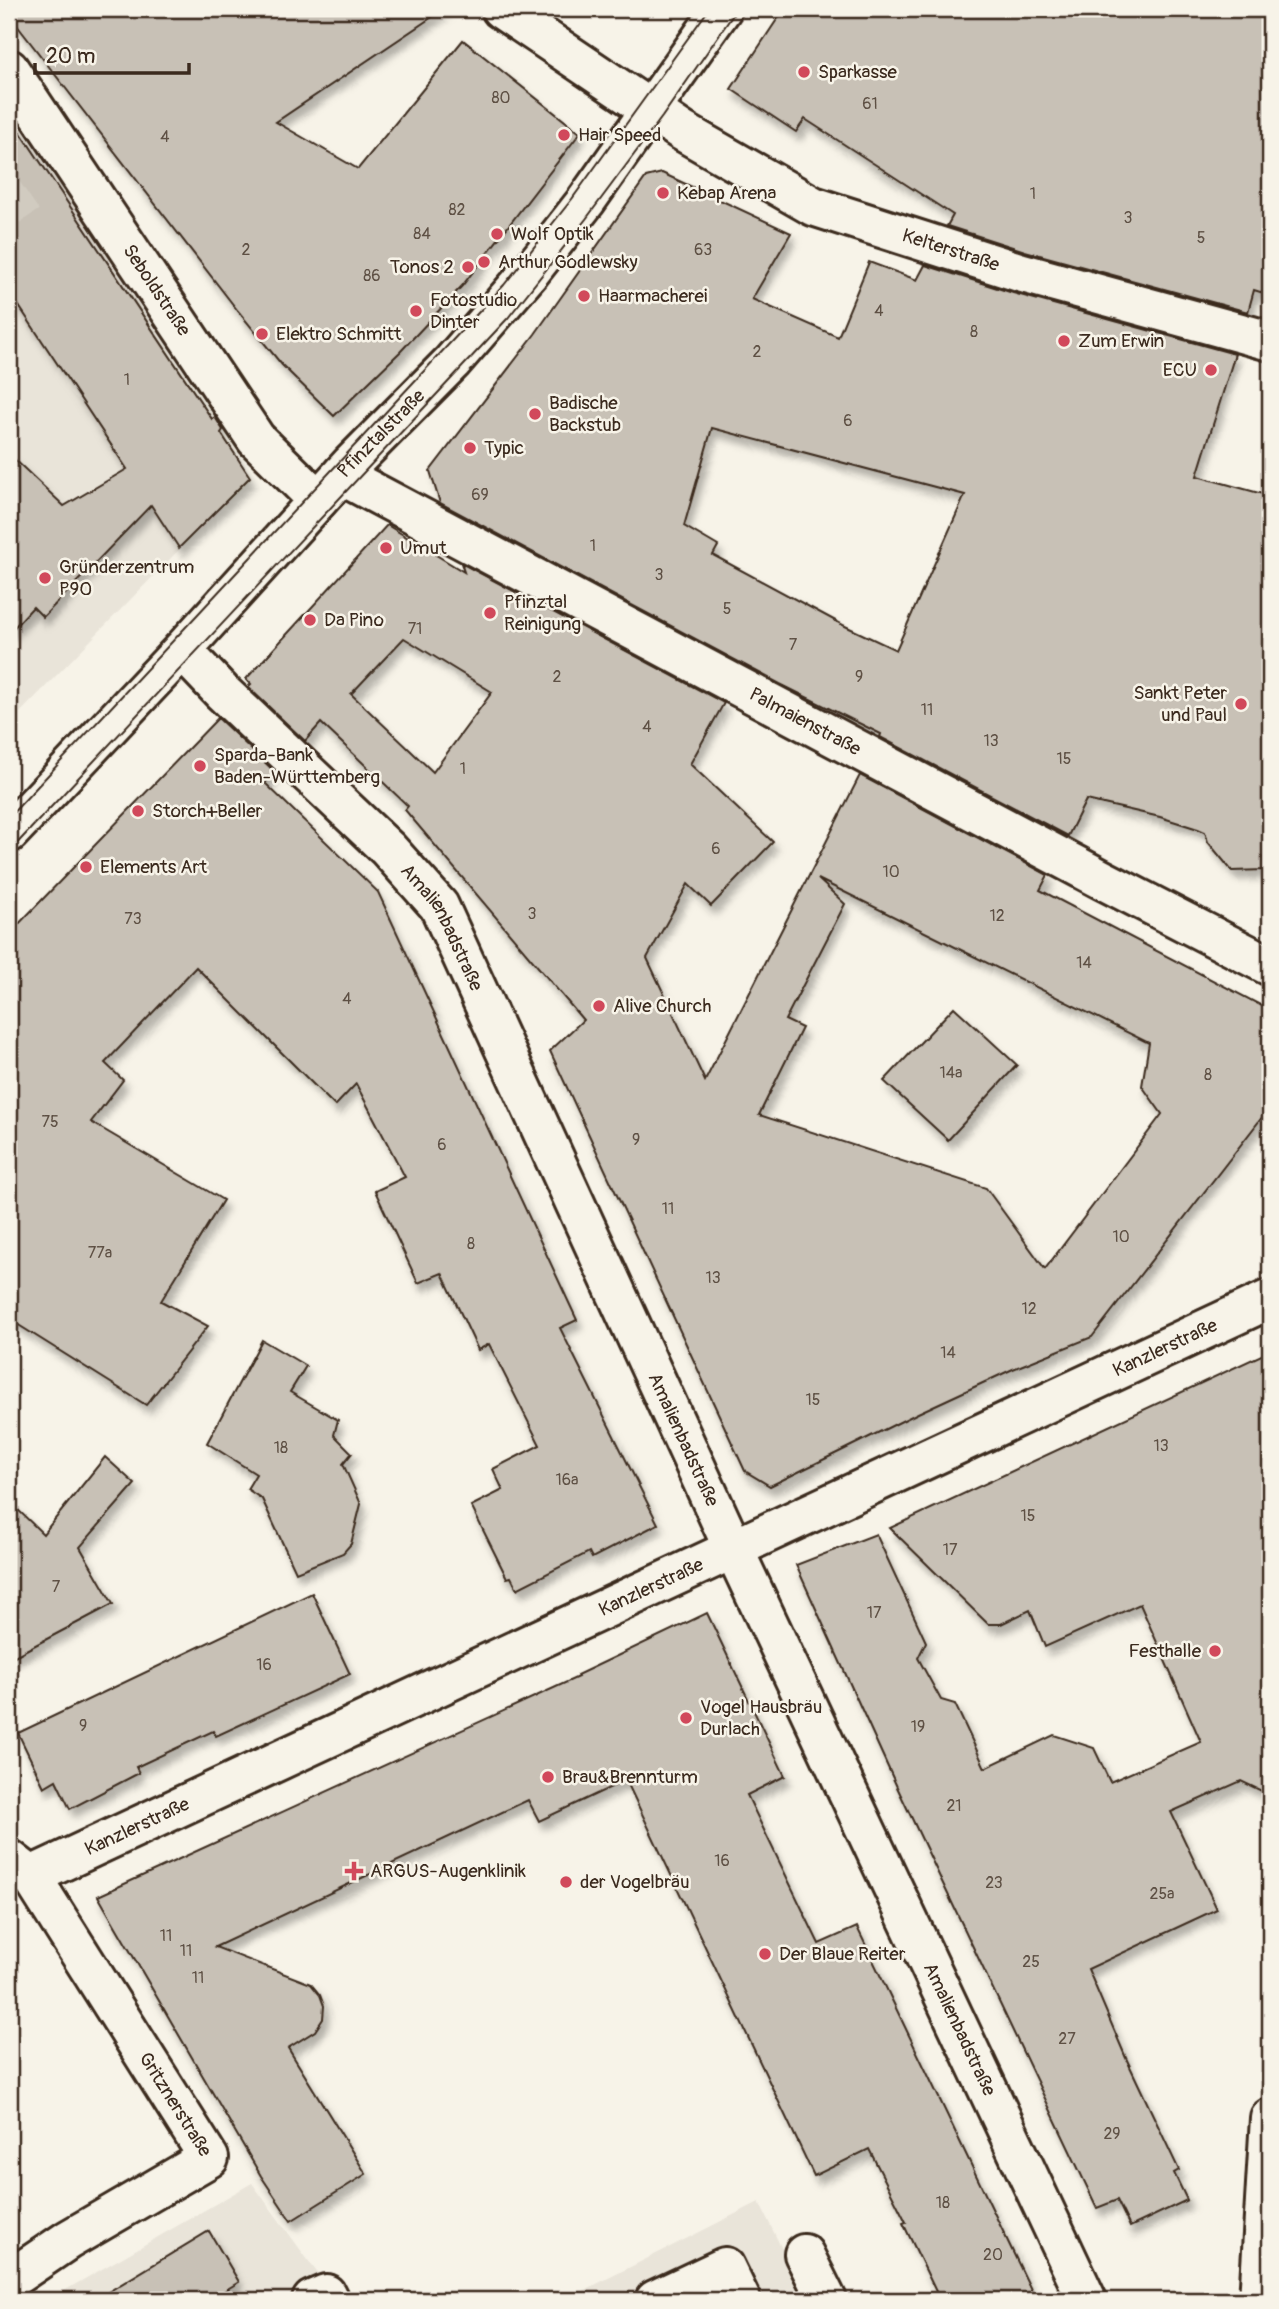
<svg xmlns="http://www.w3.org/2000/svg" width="1279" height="2309" font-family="Pangolin,sans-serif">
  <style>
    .built { fill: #e9e4d9 }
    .building { fill: #c8c1b6; stroke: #3b2a1e; stroke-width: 2; fill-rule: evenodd; filter: url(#shadow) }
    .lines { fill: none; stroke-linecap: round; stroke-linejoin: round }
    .minor-tunnel { stroke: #d1cbc0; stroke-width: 38; stroke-dasharray: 38 19; stroke-linecap: butt }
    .minor-casing { stroke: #3b2a1e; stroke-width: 44 }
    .minor { stroke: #f7f3e8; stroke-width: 38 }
    .tram { stroke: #3b2a1e; stroke-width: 2 }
    .poi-dot { fill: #d1495b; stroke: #f7f3e8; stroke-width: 2.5 }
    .labels { text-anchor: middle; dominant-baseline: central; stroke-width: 5; stroke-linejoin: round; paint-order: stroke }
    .number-label { font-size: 16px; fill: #5e5044 }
    .poi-label { font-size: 19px; fill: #3b2a1e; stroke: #f7f3e8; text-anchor: start }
    .street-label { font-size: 19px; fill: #3b2a1e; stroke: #f7f3e8 }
  </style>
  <defs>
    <filter id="shadow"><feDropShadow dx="4.5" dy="8" stdDeviation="3.5" flood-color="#0004"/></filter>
  </defs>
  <rect width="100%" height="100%" fill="#f7f3e8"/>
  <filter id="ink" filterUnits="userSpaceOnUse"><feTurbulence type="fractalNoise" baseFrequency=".0143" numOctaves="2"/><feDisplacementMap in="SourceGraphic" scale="14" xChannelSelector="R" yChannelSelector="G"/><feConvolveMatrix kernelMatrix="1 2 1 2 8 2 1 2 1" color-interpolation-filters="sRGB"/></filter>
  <g filter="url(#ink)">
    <g class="built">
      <path d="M9 106 250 477 9 724Z"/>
      <path d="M252 2183 337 2300H48Z"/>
      <path d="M759 2202 807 2300H565Z"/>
    </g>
    <g class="building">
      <path d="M9 9H444L276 122 358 169 463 40 580 133 462 286 400 352 334 416 282 365 238 311 9 15Z"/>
      <path d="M784 9H1270V295L1254 290 1248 312 1025 251 947 226 953 215 805 119 796 132 731 89Z"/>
      <path d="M9 115 212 419 215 417 223 430 221 433 250 477 179 548 151 505 43 617 33 607 9 633V454L64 506 127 469 9 291Z"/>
      <path d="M662 173 791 233 752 299 838 337 869 262 917 280 925 265 1013 293 1235 354 1197 476 1270 496V853L1263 857 1265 870 1232 871 1208 842 1205 832 1198 829 1160 817 1086 800 1068 836 880 737 881 734 780 684 440 503 430 471 535 334 646 177ZM712 428 965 495 896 650 843 625 713 555 718 546 684 526Z"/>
      <path d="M387 525 464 572 461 563 724 703 690 764 773 842 711 906 688 884 647 958 705 1081 860 775 1048 875 1040 890 1270 1010V1107L1092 1337 1013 1369 918 1413 770 1486 745 1471 550 1051 583 1020 405 810 408 806 321 723 305 741 248 687 251 684 246 679ZM404 638 492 692 433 772 351 694ZM818 879 1149 1043 1142 1086 1162 1114 1045 1269 986 1188 759 1115 802 1028 785 1020 845 904Z"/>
      <path d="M218 718 275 772 265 783 378 892 577 1320 560 1328 658 1524 592 1558 589 1552 517 1589 511 1577 507 1578 471 1506 503 1490 493 1469 540 1445 489 1344 478 1350 442 1273 418 1283 375 1191 405 1177 356 1084 335 1106 196 967 105 1063 123 1080 91 1122 223 1200 161 1301 208 1326 146 1405 9 1319V934Z"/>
      <path d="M954 1007 1017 1065 948 1140 884 1081Z"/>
      <path d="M262 1340 306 1366 290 1392 338 1420 334 1435 352 1453 343 1464 361 1504 351 1544 343 1553 296 1572 262 1499 247 1489 256 1474 207 1443Z"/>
      <path d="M1270 1351V1795L1241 1781 1171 1812 1217 1909 1088 1969 1126 2058 1179 2170 1174 2173 1187 2200 1130 2227 1117 2200 1097 2208 897 1787 796 1565 876 1534 926 1642 918 1658 941 1700 955 1704 985 1768 1054 1735 1094 1748 1110 1782 1201 1742 1140 1604 1045 1647 1030 1610 1001 1624H988L890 1528Z"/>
      <path d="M105 1457 135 1484 80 1547 113 1604 9 1659V1501L43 1534Z"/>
      <path d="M312 1593 350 1674 216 1736 213 1731 136 1767 139 1773 70 1809 56 1780 44 1787 18 1733Z"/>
      <path d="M707 1613 785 1776 747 1795 819 1944 857 1927 1036 2300H940L903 2223 906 2222 869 2149 814 2176 626 1780 539 1821 528 1800 215 1947 311 1984 320 1995 324 2006 323 2019 315 2031 288 2048 366 2174 291 2221 261 2176 98 1896 578 1677 577 1675Z"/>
      <path d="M209 2231 239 2282 209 2300H95Z"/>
    </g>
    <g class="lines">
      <path class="minor-tunnel" d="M9 207 28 194"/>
      <defs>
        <g id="minor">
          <path id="s1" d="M501 9 682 131 813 206 1019 272 1270 341"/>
          <path id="s2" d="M9 69 256 439 318 500"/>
          <path id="s3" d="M343 473 354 482 1103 880 1270 966"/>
          <path id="s4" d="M182 650 222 692 388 849 439 906 733 1548 1087 2300"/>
          <path id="s5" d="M9 833 182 650 351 464 452 362 531 271 586 201 722 9"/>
          <path id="s6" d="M9 1859 31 1876 209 2158 68 2240 9 2280"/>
          <path id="s7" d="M31 1876 1270 1299"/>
          <path d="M804 2254 827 2300"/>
          <path d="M312 2300 326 2294 329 2300"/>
          <path d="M655 2300 725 2267 741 2300"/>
          <path d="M1259 2300 1270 2118"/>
        </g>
      </defs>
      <use href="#minor" class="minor-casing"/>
      <use href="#minor" class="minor"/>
      <g class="tram">
        <path d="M9 817 504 285 572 199 709 9"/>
        <path d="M9 852 508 318 586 219 662 117 737 9"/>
      </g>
    </g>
  </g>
  <g class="poi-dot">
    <circle cx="804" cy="72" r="7"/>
    <circle cx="564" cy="135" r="7"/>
    <circle cx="663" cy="193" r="7"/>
    <circle cx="497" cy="234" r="7"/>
    <circle cx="484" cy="262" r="7"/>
    <circle cx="468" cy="267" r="7"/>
    <circle cx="584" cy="296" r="7"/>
    <circle cx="416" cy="311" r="7"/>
    <circle cx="262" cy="334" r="7"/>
    <circle cx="1064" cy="341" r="7"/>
    <circle cx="1211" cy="370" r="7"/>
    <circle cx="535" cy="414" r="7"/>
    <circle cx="470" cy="448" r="7"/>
    <circle cx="386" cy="548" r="7"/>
    <circle cx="45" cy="578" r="7"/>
    <circle cx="490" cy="613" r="7"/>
    <circle cx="310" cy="620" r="7"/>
    <circle cx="1241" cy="704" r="7"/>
    <circle cx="200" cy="766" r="7"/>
    <circle cx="138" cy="811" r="7"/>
    <circle cx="86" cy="867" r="7"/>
    <circle cx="599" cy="1006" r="7"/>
    <circle cx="1215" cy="1651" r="7"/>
    <circle cx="686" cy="1718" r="7"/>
    <circle cx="548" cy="1777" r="7"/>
    <path d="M350.5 1860.5h7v7h7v7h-7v7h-7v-7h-7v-7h7z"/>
    <circle cx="566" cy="1882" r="7"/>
    <circle cx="765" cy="1954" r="7"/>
  </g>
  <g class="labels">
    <g class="number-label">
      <text x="501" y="98">80</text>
      <text x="870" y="104">61</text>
      <text x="165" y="137">4</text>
      <text x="1033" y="194">1</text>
      <text x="457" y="210">82</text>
      <text x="1128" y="218">3</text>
      <text x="422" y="234">84</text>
      <text x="1201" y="238">5</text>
      <text x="246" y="250">2</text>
      <text x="703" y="250">63</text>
      <text x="372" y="276">86</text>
      <text x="879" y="311">4</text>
      <text x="974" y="332">8</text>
      <text x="757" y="352">2</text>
      <text x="127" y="380">1</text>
      <text x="848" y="421">6</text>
      <text x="480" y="495">69</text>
      <text x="593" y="546">1</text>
      <text x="659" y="575">3</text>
      <text x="727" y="609">5</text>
      <text x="415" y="629">71</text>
      <text x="793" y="645">7</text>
      <text x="557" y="677">2</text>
      <text x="859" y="677">9</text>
      <text x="927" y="710">11</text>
      <text x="647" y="727">4</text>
      <text x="991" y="741">13</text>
      <text x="1064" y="759">15</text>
      <text x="463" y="769">1</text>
      <text x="716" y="849">6</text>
      <text x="891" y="872">10</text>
      <text x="532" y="914">3</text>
      <text x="997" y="916">12</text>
      <text x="133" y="919">73</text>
      <text x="1084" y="963">14</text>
      <text x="347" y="999">4</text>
      <text x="951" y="1073">14a</text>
      <text x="1208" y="1075">8</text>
      <text x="50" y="1122">75</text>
      <text x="636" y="1140">9</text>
      <text x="442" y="1145">6</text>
      <text x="668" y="1209">11</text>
      <text x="1121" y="1237">10</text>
      <text x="471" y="1244">8</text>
      <text x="100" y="1253">77a</text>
      <text x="713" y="1278">13</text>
      <text x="1029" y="1309">12</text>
      <text x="948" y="1353">14</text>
      <text x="813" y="1400">15</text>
      <text x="1161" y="1446">13</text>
      <text x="281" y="1448">18</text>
      <text x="567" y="1480">16a</text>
      <text x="1028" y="1516">15</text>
      <text x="950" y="1550">17</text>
      <text x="56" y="1587">7</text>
      <text x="874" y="1613">17</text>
      <text x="264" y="1665">16</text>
      <text x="83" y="1726">9</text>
      <text x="918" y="1727">19</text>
      <text x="954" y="1806">21</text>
      <text x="722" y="1861">16</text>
      <text x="994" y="1883">23</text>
      <text x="1162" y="1894">25a</text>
      <text x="166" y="1936">11</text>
      <text x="186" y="1951">11</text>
      <text x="1031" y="1962">25</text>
      <text x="198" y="1978">11</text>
      <text x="1067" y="2039">27</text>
      <text x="1112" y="2134">29</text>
      <text x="943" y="2203">18</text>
      <text x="993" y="2255">20</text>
    </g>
    <g class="poi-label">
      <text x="818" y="72">Sparkasse</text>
      <text x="578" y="135">Hair Speed</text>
      <text x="677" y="193">Kebap Arena</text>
      <text x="511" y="234">Wolf Optik</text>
      <text x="498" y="262">Arthur Godlewsky</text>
      <text x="454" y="267" text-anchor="end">Tonos 2</text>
      <text x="598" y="296">Haarmacherei</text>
      <text x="430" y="300">Fotostudio<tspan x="430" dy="22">Dinter</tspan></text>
      <text x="276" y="334">Elektro Schmitt</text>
      <text x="1078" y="341">Zum Erwin</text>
      <text x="1197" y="370" text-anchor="end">ECU</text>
      <text x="549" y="403">Badische<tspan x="549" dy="22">Backstub</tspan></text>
      <text x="484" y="448">Typic</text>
      <text x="400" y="548">Umut</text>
      <text x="59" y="567">Gründerzentrum<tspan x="59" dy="22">P90</tspan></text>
      <text x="504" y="602">Pfinztal<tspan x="504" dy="22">Reinigung</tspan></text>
      <text x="324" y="620">Da Pino</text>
      <text x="1227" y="693" text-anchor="end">Sankt Peter<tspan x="1227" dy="22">und Paul</tspan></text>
      <text x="214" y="755">Sparda-Bank<tspan x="214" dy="22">Baden-Württemberg</tspan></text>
      <text x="152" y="811">Storch+Beller</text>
      <text x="100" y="867">Elements Art</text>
      <text x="613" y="1006">Alive Church</text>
      <text x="1201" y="1651" text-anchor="end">Festhalle</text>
      <text x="700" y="1707">Vogel Hausbräu<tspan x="700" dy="22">Durlach</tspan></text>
      <text x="562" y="1777">Brau&amp;Brennturm</text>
      <text x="370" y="1871">ARGUS-Augenklinik</text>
      <text x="580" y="1882">der Vogelbräu</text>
      <text x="779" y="1954">Der Blaue Reiter</text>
    </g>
    <g class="street-label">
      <text stroke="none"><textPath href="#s1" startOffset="514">Kelterstraße</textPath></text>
      <text stroke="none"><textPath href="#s2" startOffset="266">Seboldstraße</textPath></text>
      <text stroke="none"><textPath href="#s5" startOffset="546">Pfinztalstraße</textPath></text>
      <text stroke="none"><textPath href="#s3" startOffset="525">Palmaienstraße</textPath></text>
      <text stroke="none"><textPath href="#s4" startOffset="383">Amalienbadstraße</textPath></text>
      <text stroke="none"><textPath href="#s7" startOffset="1251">Kanzlerstraße</textPath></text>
      <text stroke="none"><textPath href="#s4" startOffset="950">Amalienbadstraße</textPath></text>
      <text stroke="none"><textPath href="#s7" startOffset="684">Kanzlerstraße</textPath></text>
      <text stroke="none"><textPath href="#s7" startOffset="117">Kanzlerstraße</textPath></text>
      <text stroke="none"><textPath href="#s4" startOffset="1601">Amalienbadstraße</textPath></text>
      <text stroke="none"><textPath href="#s6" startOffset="298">Gritznerstraße</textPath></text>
    </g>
  </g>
  <rect width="1279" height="2309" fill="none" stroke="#f7f3e8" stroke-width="35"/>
  <rect x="18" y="18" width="1244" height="2274" fill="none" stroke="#3b2a1e" stroke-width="2.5" filter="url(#ink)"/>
  <path d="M35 63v10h154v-10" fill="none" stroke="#3b2a1e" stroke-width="3.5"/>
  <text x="46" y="63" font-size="21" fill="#3b2a1e" stroke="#f7f3e8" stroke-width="5" paint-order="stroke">20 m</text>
</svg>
